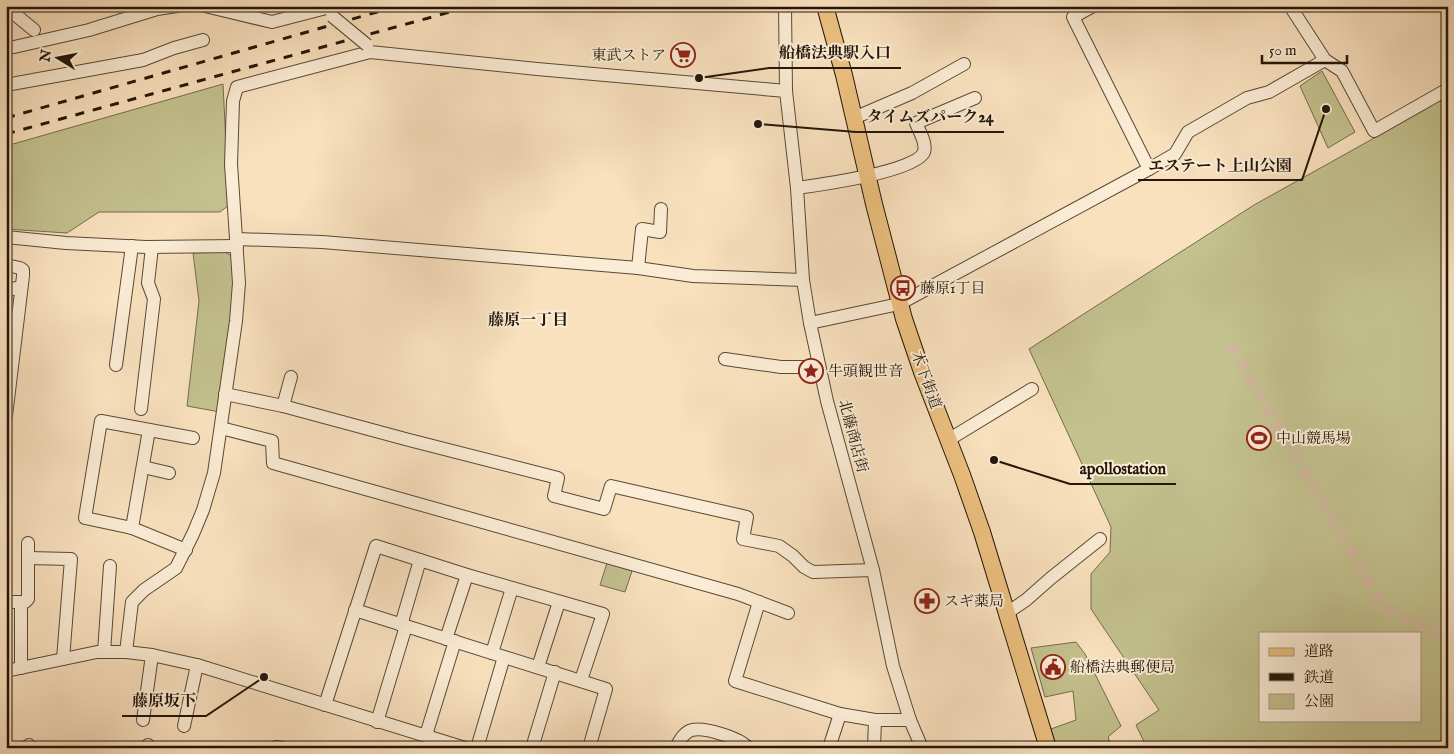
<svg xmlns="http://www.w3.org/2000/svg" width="1454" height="754" font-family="'IM FELL English','Noto Serif JP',serif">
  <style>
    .green { fill: #c3c18e; stroke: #746c4b; fill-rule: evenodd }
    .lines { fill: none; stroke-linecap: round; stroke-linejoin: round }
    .minor-tunnel { stroke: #ceb89a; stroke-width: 12; stroke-dasharray: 12 6; stroke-linecap: butt }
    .minor-casing { stroke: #594936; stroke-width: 14 }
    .major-casing { stroke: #241608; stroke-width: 18 }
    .minor { stroke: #fbecd5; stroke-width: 12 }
    .major { stroke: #ecc07f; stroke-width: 16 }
    .rail { stroke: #241608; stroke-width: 3; stroke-dasharray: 9 9; stroke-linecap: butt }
    .minor-bridge-casing { stroke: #594936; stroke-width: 14; stroke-linecap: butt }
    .minor-bridge { stroke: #fbecd5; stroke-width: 12 }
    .labels { text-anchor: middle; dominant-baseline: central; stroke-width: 4; stroke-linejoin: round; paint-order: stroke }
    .poi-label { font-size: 15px; fill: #241608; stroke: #fbecd5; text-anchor: start }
    .street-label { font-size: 15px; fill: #241608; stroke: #fbecd5 }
    .neighbourhood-label { font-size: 16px; font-weight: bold; fill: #241608; stroke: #fbecd5 }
    .leader { fill: none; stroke: #241608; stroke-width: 2 }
    .callout-dot { fill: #241608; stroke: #fbecd5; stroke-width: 2 }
    .callout-label { font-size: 16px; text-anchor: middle; font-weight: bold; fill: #241608; stroke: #fbecd5; stroke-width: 4; stroke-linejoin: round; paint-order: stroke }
  </style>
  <rect width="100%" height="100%" fill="#f9e1be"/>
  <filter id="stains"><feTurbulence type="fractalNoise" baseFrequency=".004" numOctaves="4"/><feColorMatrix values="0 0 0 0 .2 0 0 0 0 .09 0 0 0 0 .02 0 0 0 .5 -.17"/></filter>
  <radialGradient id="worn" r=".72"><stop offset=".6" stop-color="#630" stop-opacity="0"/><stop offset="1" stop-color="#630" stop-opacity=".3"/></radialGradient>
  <g class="green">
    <path d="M1322 71 1355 132 1328 148 1300 86Z"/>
    <path d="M223 84 229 205 220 212H99L67 233 6 229V146Z"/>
    <path d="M1448 96V748H1147L1136 725 1159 710 1091 609V574L1110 552 1111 527 1029 349 1254 205 1403 122ZM1260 633H1420V720H1260Z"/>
    <path d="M225 252 233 257 234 292 220 412 187 406 199 301 193 253Z"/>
    <path d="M607 563 632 571 625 592 600 585Z"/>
    <path d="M1076 642 1085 654 1121 726 1108 737 1112 748H1054L1048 730 1076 720 1073 691 1045 697 1031 648Z"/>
  </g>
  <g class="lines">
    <path class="minor-tunnel" d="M1230 344 1384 608 1448 637"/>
    <defs>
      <g id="minor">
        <path d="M205 6 272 22 334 6"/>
        <path d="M785 6 786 91 797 188 803 280 810 323 827 401 873 570 893 666 910 720 922 748"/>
        <path d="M1093 6 1073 17 1149 169"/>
        <path d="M1290 6 1325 60 1342 71 1374 131 1448 89"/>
        <path d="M6 7 34 30"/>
        <path d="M6 47H14L89 30 157 9 177 6"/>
        <path d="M6 85 143 60 174 48 203 40"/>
        <path d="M854 118 912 93 964 64"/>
        <path d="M797 188C819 185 916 172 924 152 927 143 919 131 916 123L975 98"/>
        <path d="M6 237 66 243 146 247 237 246"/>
        <path d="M237 239 322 242 638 268 693 276 803 280"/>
        <path d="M6 265 20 268 23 270V276L6 416"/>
        <path d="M638 268 642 229 660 232 661 209"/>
        <path d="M6 291 16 288H21"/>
        <path d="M6 313C9 318 9 323 6 328"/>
        <path d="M810 323 899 304 1149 169 1175 154 1188 132 1247 98 1269 92 1325 60"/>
        <path d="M725 359 781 367H819"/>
        <path d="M116 365 132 246"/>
        <path d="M225 394 283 406 409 440 558 478 554 496 604 509 611 486 747 517 743 539 779 546 793 556 804 567 813 572 873 570"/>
        <path d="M283 406 291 377"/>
        <path d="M141 409 154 299 148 283 152 247"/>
        <path d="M221 428 272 441 273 463 738 594 788 613"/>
        <path d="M948 440 1032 389"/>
        <path d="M143 467 169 473"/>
        <path d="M132 528 149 430"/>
        <path d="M186 550 132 528 85 518 101 421 193 438"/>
        <path d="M28 558 71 559 63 659"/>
        <path d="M6 602H25L28 599V543"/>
        <path d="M21 602V668"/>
        <path d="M759 602 735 681 840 714"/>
        <path d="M355 610 606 689 589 748"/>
        <path d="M1007 613 1026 600 1051 578 1100 539"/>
        <path d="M401 625 420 560"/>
        <path d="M446 639 467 575"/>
        <path d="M104 652 110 566"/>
        <path d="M126 652 132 602 144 590 176 568 193 534 203 510 214 473 236 321 239 283 231 164 233 101 237 87 370 52 537 69 786 91"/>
        <path d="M492 653 512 588"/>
        <path d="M538 667 559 602"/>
        <path d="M6 671 97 652H126L152 655 197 665 465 748"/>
        <path d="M325 705 376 546 467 575 603 614 581 680"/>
        <path d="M143 720 152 655"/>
        <path d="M377 722 406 626"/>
        <path d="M184 726 197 665"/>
        <path d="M426 735 455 641"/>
        <path d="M276 747 282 748"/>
        <path d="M29 748V745"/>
        <path d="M148 748V745"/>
        <path d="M477 748 504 657"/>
        <path d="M532 748 555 672"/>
        <path d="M676 748C679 741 684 732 692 730 704 727 741 738 748 748"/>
        <path d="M829 748 840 714 875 720H910"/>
        <path d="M874 748 875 720"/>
      </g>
      <path id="major" d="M825 6 844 75 874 204 904 319 922 372 962 475 982 532 1048 748"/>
    </defs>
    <use href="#minor" class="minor-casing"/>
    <use href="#major" class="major-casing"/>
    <use href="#minor" class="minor"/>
    <use href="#major" class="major"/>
    <g class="rail">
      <path d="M6 118 398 6"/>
      <path d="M6 134 472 6"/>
    </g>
    <defs>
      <path id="minor-bridge" d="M332 16 367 45"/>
    </defs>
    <use href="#minor-bridge" class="minor-bridge-casing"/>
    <use href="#minor-bridge" class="minor-bridge"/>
  </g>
  <defs>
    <symbol id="supermarket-ring" viewBox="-11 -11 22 22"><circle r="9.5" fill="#fbecd5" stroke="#8f2418" stroke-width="1.5"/><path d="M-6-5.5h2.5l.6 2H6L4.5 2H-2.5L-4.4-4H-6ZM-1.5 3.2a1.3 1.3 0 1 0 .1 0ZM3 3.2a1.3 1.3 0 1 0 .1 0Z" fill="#8f2418"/></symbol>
    <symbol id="bus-ring" viewBox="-11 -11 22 22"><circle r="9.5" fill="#fbecd5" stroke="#8f2418" stroke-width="1.5"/><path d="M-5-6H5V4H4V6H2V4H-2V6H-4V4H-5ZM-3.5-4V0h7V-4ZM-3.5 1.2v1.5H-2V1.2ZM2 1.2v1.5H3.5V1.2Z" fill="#8f2418"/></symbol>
    <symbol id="sight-ring" viewBox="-11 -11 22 22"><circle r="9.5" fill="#fbecd5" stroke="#8f2418" stroke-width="1.5"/><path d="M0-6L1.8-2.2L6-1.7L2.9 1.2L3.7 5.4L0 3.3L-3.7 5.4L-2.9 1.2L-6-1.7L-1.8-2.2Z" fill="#8f2418"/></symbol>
    <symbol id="stadium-ring" viewBox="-11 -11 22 22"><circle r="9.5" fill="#fbecd5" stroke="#8f2418" stroke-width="1.5"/><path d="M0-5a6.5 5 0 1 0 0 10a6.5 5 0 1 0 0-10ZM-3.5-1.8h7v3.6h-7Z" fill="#8f2418"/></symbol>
    <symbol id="pharmacy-ring" viewBox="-11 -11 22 22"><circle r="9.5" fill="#fbecd5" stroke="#8f2418" stroke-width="1.5"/><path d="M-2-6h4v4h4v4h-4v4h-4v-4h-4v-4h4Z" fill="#8f2418"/></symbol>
    <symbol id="civic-ring" viewBox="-11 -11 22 22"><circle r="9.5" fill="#fbecd5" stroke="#8f2418" stroke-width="1.5"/><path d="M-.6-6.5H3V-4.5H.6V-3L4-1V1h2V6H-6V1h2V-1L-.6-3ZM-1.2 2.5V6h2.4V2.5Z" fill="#8f2418"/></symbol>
  </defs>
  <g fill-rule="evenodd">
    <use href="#supermarket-ring" x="669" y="41" width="28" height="28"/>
    <use href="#bus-ring" x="889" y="274" width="28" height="28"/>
    <use href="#sight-ring" x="797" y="357" width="28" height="28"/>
    <use href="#stadium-ring" x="1245" y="424" width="28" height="28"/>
    <use href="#pharmacy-ring" x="913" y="587" width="28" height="28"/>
    <use href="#civic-ring" x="1039" y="653" width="28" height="28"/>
  </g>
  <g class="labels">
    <g class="poi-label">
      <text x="666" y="55" text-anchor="end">東武ストア</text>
      <text x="920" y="288">藤原1丁目</text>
      <text x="828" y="371">牛頭観世音</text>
      <text x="1276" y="438">中山競馬場</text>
      <text x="944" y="601">スギ薬局</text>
      <text x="1070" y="667">船橋法典郵便局</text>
    </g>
    <g class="street-label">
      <text transform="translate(926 380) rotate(70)">木下街道</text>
      <text transform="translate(853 436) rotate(75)">北藤商店街</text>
    </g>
    <g class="neighbourhood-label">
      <text x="528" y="321">藤原一丁目</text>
    </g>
  </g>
  <path class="leader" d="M699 78L769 68H901M758 124L856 132H1004M1326 109L1302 180H1138M994 460L1070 484H1176M264 677L206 716H122"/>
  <g class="callout-dot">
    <circle cx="699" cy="78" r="5"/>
    <circle cx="758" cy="124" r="5"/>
    <circle cx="1326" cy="109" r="5"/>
    <circle cx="994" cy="460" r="5"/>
    <circle cx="264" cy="677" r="5"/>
  </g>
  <g class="callout-label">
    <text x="835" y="58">船橋法典駅入口</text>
    <text x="930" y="122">タイムズパーク24</text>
    <text x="1220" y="171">エステート上山公園</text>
    <text x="1123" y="474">apollostation</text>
    <text x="164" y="706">藤原坂下</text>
  </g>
  <rect width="1454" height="754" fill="none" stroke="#f9e1be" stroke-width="25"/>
  <rect x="8" y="8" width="1439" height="739" fill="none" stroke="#241608" stroke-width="2.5"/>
  <rect x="12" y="12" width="1429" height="729" fill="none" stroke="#241608"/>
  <rect x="1259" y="632" width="162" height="90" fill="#fbecd5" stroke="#a59683"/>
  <rect x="1269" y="648" width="25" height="8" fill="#ecc07f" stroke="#a59683"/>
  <text x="1304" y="656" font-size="15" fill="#241608">道路</text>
  <rect x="1269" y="673" width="25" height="8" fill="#241608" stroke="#a59683"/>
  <text x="1304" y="682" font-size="15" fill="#241608">鉄道</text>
  <rect x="1269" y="694" width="25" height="15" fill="#c3c18e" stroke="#a59683"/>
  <text x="1304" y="706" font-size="15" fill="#241608">公園</text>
  <g transform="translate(58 58) rotate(280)" stroke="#fbecd5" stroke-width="4" paint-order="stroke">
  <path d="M0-4L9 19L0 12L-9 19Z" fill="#241608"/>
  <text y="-8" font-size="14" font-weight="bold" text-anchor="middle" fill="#241608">N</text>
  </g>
  <path d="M1262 55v8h85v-8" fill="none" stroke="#241608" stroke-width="2.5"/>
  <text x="1269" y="55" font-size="15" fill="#241608" stroke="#fbecd5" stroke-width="4" paint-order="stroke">50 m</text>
  <rect width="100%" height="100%" filter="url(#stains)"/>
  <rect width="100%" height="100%" fill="url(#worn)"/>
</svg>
